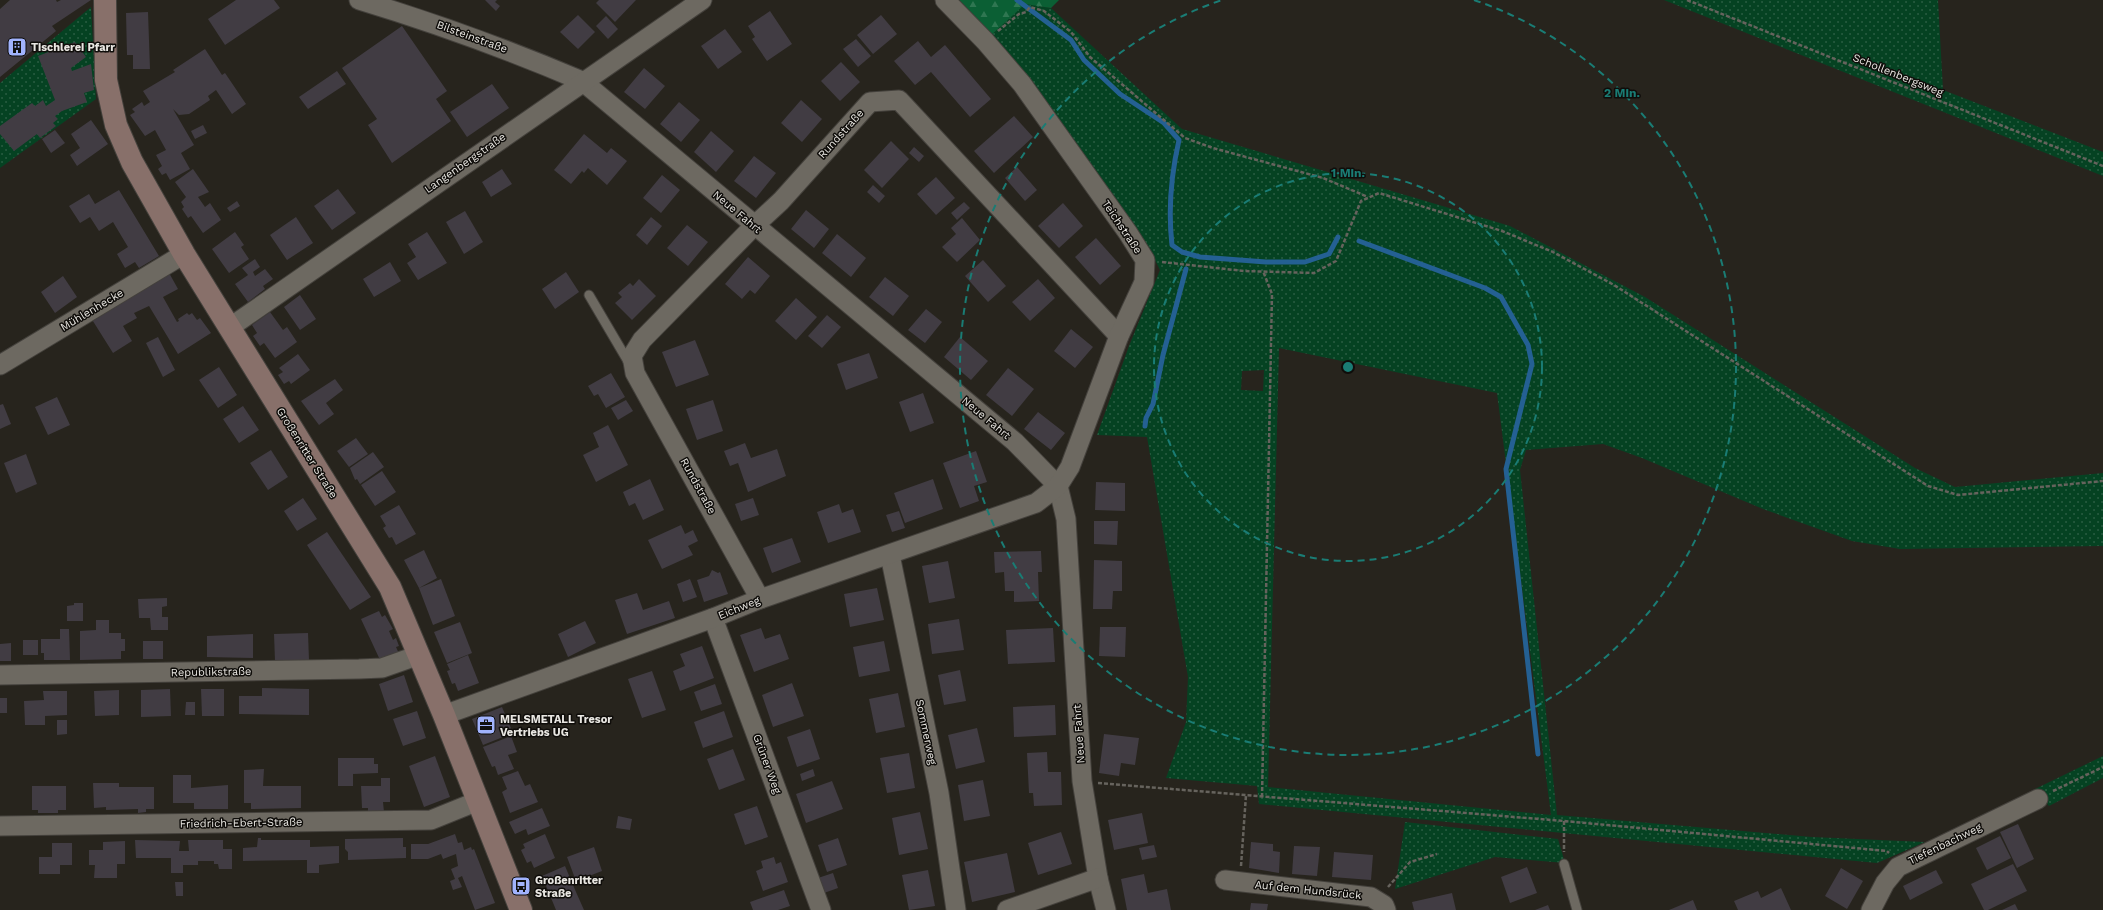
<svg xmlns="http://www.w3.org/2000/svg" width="2103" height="910" font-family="'Work Sans',sans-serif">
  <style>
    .green { fill: url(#green-dots); fill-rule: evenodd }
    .forest { fill: url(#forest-firs) }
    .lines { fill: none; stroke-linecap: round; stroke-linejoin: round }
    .stream { stroke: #246093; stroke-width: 5 }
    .building { fill: #413c43 }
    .service-casing { stroke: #44413c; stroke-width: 11 }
    .minor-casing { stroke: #44413c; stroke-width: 21 }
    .secondary-casing { stroke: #44413c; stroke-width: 24 }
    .path { stroke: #66635d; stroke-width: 2.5; stroke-dasharray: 4 2; stroke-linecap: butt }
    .service { stroke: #6d6961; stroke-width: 9 }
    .minor { stroke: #6d6961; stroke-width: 19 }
    .secondary { stroke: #88706a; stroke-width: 22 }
    .ring { fill: none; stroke: #1a7c74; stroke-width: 2; stroke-dasharray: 7 5 }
    .labels { text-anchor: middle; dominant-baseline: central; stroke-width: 3; stroke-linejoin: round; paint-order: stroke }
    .street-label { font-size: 11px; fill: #e9e7e2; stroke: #0f0d0a }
    .poi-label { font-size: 11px; font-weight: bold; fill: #e9e7e2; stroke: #0f0d0a; text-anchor: start }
    .centre { fill: #1a7c74; stroke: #0f0d0a; stroke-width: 2 }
    .ring-label { font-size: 12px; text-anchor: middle; font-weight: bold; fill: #1a7c74; stroke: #0f0d0a; stroke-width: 3; stroke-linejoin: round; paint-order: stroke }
  </style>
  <defs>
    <pattern id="green-dots" width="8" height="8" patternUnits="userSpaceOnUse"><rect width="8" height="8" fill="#054222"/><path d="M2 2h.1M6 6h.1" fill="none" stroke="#295d42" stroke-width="1.8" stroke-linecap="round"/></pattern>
    <pattern id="forest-firs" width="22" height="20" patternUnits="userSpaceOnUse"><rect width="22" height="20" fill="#0b5f34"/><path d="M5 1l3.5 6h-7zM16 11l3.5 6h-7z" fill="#2f7651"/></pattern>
  </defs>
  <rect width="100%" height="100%" fill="#27241d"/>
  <g class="green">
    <path d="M1664 0H1938L1943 90 2103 152V176Z"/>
    <path d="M1025 3 1051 8 1182 129 1510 226 1645 297 1915 468 1955 487 2103 473V546L1900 549 1852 541 1763 509 1642 458 1603 444 1526 450 1520 470 1557 815 1812 837 1925 842 1877 863 1259 804 1257 786 1166 778 1186 722 1188 677 1147 437 1097 435 1129 346 1160 270 1151 252 989 37ZM1279 348 1497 393 1551 815 1268 787ZM1264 370 1263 391 1241 390 1242 371Z"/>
    <path d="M91 7 96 99 0 168V83Z"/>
    <path d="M2103 756V778L2049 806 2035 789Z"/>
    <path d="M1405 822 1558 839 1565 863 1495 857 1395 889Z"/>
  </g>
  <path class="forest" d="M957 0H1059L1051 8 1025 4 989 37Z"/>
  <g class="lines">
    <g class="stream">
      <path d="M1017 0 1071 40 1084 60 1120 94 1164 123 1179 140C1171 175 1168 210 1172 245L1182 252 1200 257 1266 262H1305L1329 254 1338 237"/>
      <path d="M1359 241 1485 288 1501 297 1528 345 1532 364 1506 469 1538 754"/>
      <path d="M1145 426 1146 418 1153 404 1163 355 1186 269"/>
    </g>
  </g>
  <g class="building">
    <path d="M10 0H56L57 2 61 0H91L52 26 56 31 0 77V9Z"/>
    <path d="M236 0H274L280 8 225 45 208 19Z"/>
    <path d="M485 0H497L495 2 500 6 496 11Z"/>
    <path d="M599 0H636L615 22 596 3Z"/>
    <path d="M770 11 792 44 767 61 752 39 755 37 748 26Z"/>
    <path d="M148 12 150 69H133V55H127L126 13Z"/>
    <path d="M578 15 595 32 578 49 560 32Z"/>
    <path d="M881 15 897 34 873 54 857 35Z"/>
    <path d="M606 16 618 29 608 39 596 26Z"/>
    <path d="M402 26 447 91 436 99 451 121 392 163 368 125 377 119 342 68Z"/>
    <path d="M725 29 742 52 718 69 701 46Z"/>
    <path d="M856 39 871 56 858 67 843 49Z"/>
    <path d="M918 41 931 57 945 45 991 99 970 117 931 72 915 85 894 61Z"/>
    <path d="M75 42 86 57 71 68 72 71 91 64 94 90 84 93 87 102 62 111 55 116 58 119 53 123 56 126 40 138 37 134 14 151 0 134V126L32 103 35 106 43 100 46 106 55 100 38 56Z"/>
    <path d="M205 49 222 75 225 73 246 104 232 114 216 90 208 96 210 100 189 114 179 115 173 109 194 145 181 153 190 169 170 180 166 173 162 175 158 169 162 166 156 155 166 150 155 130 145 136 130 115 135 112 132 109 142 102 144 106 150 102 143 91 175 72 173 70Z"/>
    <path d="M841 62 860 82 840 101 821 81Z"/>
    <path d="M644 68 665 86 645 109 624 92Z"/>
    <path d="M337 71 346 84 308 109 299 97Z"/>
    <path d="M492 84 509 108 467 137 450 112Z"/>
    <path d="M801 100 822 119 802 142 781 123Z"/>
    <path d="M679 102 700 120 681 142 660 124Z"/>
    <path d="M1014 116 1033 137 994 173 974 151Z"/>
    <path d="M91 120 108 144 77 166 70 155 80 148 71 134Z"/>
    <path d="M203 125 207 133 195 139 191 131Z"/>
    <path d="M55 130 65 143 51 153 42 139Z"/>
    <path d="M711 131 734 151 716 172 694 152Z"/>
    <path d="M584 134 607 153 611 148 627 161 607 185 588 168 584 173 582 171 571 184 554 170Z"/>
    <path d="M891 141 909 159 882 188 864 170Z"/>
    <path d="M914 147 924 156 919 162 909 153Z"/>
    <path d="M754 156 776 173 756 198 734 181Z"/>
    <path d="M1017 167 1037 190 1025 201 1005 178Z"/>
    <path d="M193 169 209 192 198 197 205 207 210 203 221 220 203 233 191 216 188 218 182 209 184 207 181 202 186 197 175 182Z"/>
    <path d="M502 169 512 184 491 197 482 182Z"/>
    <path d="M662 175 680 190 661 213 643 198Z"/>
    <path d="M936 177 955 198 936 215 917 194Z"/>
    <path d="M873 185 885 196 879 203 867 192Z"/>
    <path d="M338 189 356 213 332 230 314 206Z"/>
    <path d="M119 190 159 256 139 268 135 262 125 268 117 254 128 247 113 222 99 231 90 217 80 223 69 206 89 194 95 204Z"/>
    <path d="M237 201 240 206 230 212 227 208Z"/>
    <path d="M964 202 970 208 957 220 951 213Z"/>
    <path d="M1063 203 1083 226 1059 248 1038 226Z"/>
    <path d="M806 210 829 229 814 248 791 229Z"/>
    <path d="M465 211 483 242 464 254 446 222Z"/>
    <path d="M296 217 313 243 287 260 270 235Z"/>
    <path d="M651 217 662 226 647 245 636 235Z"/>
    <path d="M962 218 980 240 957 262 942 247 956 234 951 228Z"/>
    <path d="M687 225 708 242 688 266 667 248Z"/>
    <path d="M235 232 244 245 241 247 249 259 229 273 212 249Z"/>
    <path d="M427 232 447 263 418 280 407 263 416 257 408 244Z"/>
    <path d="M837 234 866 258 851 277 822 253Z"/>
    <path d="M1096 238 1121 266 1100 285 1075 257Z"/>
    <path d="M748 257 770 276 755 294 750 290 742 299 725 284Z"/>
    <path d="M255 259 260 267 253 272 255 276 265 269 273 279 263 286 265 289 248 302 235 284 248 275 242 268Z"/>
    <path d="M983 260 1006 286 988 302 965 276Z"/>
    <path d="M390 262 401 281 374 297 363 279Z"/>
    <path d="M168 271 178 289 163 297 177 322 179 321 178 319 187 313 189 315 192 313 197 320 200 318 211 333 178 354 149 306 134 313 137 318 123 326 132 341 113 353 91 318Z"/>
    <path d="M566 272 579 292 555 309 542 289Z"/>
    <path d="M63 276 77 297 55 313 41 292Z"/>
    <path d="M885 277 909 296 893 316 869 297Z"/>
    <path d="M639 279 656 296 632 320 615 303 622 297 618 293 630 283 633 286Z"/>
    <path d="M1038 279 1055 298 1030 321 1012 302Z"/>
    <path d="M300 295 316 319 300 330 284 307Z"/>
    <path d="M796 298 817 317 796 340 775 321Z"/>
    <path d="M926 309 942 322 925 343 908 330Z"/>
    <path d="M270 312 283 330 287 327 297 342 275 358 264 343 260 346 253 336 257 333 252 325Z"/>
    <path d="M827 315 841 327 822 348 808 336Z"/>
    <path d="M1071 329 1093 347 1075 368 1054 351Z"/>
    <path d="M158 337 175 370 163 377 146 343Z"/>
    <path d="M960 337 988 361 971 380 944 357Z"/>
    <path d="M695 340 709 375 676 387 662 352Z"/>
    <path d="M869 353 878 378 846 390 837 364Z"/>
    <path d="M298 354 310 370 291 384 289 381 284 384 278 375 283 372 279 368Z"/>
    <path d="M219 367 237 395 218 408 199 380Z"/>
    <path d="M1008 368 1034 389 1012 416 986 395Z"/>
    <path d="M611 373 625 397 606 408 598 394 594 396 588 386Z"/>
    <path d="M335 379 343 390 326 403 334 414 319 425 301 401Z"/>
    <path d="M923 393 934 423 910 432 899 402Z"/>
    <path d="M57 397 70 425 48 435 35 407Z"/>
    <path d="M626 400 633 411 618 420 611 408Z"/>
    <path d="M713 400 723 431 697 440 686 409Z"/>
    <path d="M3 404 11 424 0 429V405Z"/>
    <path d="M243 406 259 430 239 443 223 419Z"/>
    <path d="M1038 412 1065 433 1051 450 1024 429Z"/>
    <path d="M608 425 628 465 596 482 583 455 599 447 593 433Z"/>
    <path d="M356 438 368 454 349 467 337 451Z"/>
    <path d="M745 443 751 458 777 449 786 476 748 492 738 463 730 466 724 451Z"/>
    <path d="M271 450 288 477 268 490 250 463Z"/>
    <path d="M976 451 987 482 974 486 979 501 960 508 943 463Z"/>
    <path d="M373 452 384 467 360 484 357 479 355 480 350 468Z"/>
    <path d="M26 454 37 484 16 493 4 463Z"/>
    <path d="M382 471 396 492 375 506 361 485Z"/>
    <path d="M650 479 664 510 643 520 635 503 629 506 623 492Z"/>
    <path d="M933 479 943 509 905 523 894 493Z"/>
    <path d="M1096 482 1125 483V511L1095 510Z"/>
    <path d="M303 498 317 519 297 531 284 511Z"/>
    <path d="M753 498 759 515 741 521 735 504Z"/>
    <path d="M839 504 842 513 853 509 861 532 828 543 817 512Z"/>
    <path d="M399 505 416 534 396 545 392 537 389 538 383 528 386 526 380 516Z"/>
    <path d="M899 511 905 528 892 532 886 515Z"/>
    <path d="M1094 521H1118L1117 545 1094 544Z"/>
    <path d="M681 525 685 534 693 530 698 541 688 546 693 555 662 569 648 540Z"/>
    <path d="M327 532 371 597 350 610 307 545Z"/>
    <path d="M792 538 801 562 772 573 763 548Z"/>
    <path d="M424 550 437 578 419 588 441 579 455 616 433 625 419 588 404 560Z"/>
    <path d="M1041 551 1042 572H1038L1039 601 1014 602V591H1005L1004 572 995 573 994 552Z"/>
    <path d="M1094 560 1122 561V591H1113L1112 609H1093Z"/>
    <path d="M948 561 955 598 929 603 922 566Z"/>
    <path d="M712 570 718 573 720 572 728 594 704 602 697 580 709 576Z"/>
    <path d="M690 579 697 597 683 602 677 584Z"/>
    <path d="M877 588 884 620 850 627 844 594Z"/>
    <path d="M637 593 643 610 669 601 675 618 627 634 615 600Z"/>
    <path d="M167 598V606L162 607V617H168V630H151L150 618H139L138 599Z"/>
    <path d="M74 603H83V621H67V606L74 605Z"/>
    <path d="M379 611 382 617 385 615 393 629 389 631 393 640 396 638 399 646 396 647 401 658 380 660 361 619Z"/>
    <path d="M959 619 964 650 932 654 928 624Z"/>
    <path d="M96 620H109V633H121V639H125V651H121V659L80 660V631L96 630Z"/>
    <path d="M585 621 596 643 568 657 558 634Z"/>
    <path d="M460 622 472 653 447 663 434 632Z"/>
    <path d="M1100 627H1126L1125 657 1099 656Z"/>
    <path d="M761 628 765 639 780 634 789 659 754 672 740 635Z"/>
    <path d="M1053 628 1055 662 1008 664 1006 630Z"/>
    <path d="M60 629H69L70 660H44V653H41V639H60Z"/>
    <path d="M308 633 309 660 275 661 274 634Z"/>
    <path d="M253 634V658L207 657V636Z"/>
    <rect x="23" y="640" width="15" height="15"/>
    <rect x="143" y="641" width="20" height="18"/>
    <path d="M884 641 890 671 859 677 853 647Z"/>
    <path d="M11 643V661H0V644Z"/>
    <path d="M702 646 714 678 680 691 673 671 685 666 680 654Z"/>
    <path d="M468 655 479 683 458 691 455 683 452 684 447 671 450 670 447 664Z"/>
    <path d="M960 670 966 701 944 705 938 675Z"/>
    <path d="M652 671 666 710 642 718 628 679Z"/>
    <path d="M404 675 413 702 388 711 379 684Z"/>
    <path d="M792 683 804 716 773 727 762 695Z"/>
    <path d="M715 684 722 704 701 711 694 692Z"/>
    <path d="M262 688 309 689V715L239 714V696H262Z"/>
    <path d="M170 689 171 716 141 717V690Z"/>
    <path d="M201 689H224V716H202Z"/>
    <path d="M119 690V715L95 716 94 691Z"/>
    <path d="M43 691H67V715L45 716V725H25L24 701 44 700Z"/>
    <path d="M898 693 905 727 876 733 869 699Z"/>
    <rect x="0" y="698" width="7" height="15"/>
    <path d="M186 702H195V715H185Z"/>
    <path d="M1055 705 1056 735 1014 737 1013 707Z"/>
    <path d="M502 707 513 733 483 745 472 719Z"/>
    <path d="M417 711 426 738 403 746 393 719Z"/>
    <path d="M724 711 733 737 703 748 694 722Z"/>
    <path d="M57 720H67V734L57 735Z"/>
    <path d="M977 728 985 762 956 769 948 735Z"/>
    <path d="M810 729 820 759 797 767 787 737Z"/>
    <path d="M1104 734 1139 738 1135 765 1121 763 1119 776 1099 773Z"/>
    <path d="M511 736 517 752 508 755 514 769 498 775 495 766 492 767 483 747Z"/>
    <path d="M733 749 745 780 719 790 707 759Z"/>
    <path d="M1047 752 1048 772H1061L1062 805 1034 806 1033 793H1029L1027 753Z"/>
    <path d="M909 753 915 788 887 793 880 758Z"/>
    <path d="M435 756 450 797 424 807 409 766Z"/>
    <path d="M338 758H374V764H378V773L353 774V786H338Z"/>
    <path d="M264 769 263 786H301V808L251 809V803H244V770Z"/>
    <path d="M813 769 815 776 802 781 800 774Z"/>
    <path d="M518 771 525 786 530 784 538 802 510 813 502 792 507 789 502 777Z"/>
    <path d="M173 775H191V788L228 785V809H194V803H173Z"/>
    <path d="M381 778H390V802H383L384 812H368V808H362L361 786H381Z"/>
    <path d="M983 780 990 816 964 821 958 785Z"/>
    <path d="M832 781 843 809 806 823 796 794Z"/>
    <path d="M93 783H119V787H154V809H146V812L138 813V809L106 810V807L94 808Z"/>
    <path d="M32 786H66V810H58V813H38V810H32Z"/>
    <path d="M757 806 768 837 745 845 734 814Z"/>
    <path d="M542 808 550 826 528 835 526 829 515 834 509 822Z"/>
    <path d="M920 812 928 849 899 855 892 818Z"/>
    <path d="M1142 813 1148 843 1114 850 1108 820Z"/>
    <path d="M618 816 632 819 630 830 616 828Z"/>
    <path d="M2018 824 2034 859 2017 868 2000 832Z"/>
    <path d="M1061 832 1072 864 1038 875 1028 843Z"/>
    <path d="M455 834 458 843 462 842 464 850 471 847 472 850 474 849 495 903 475 910 462 876 458 878 462 887 453 890 450 881 455 879 451 869 458 866 456 854 443 859 441 854 428 859H411V844H428Z"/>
    <path d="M545 834 555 858 534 868 531 861 527 863 521 850 525 848 523 844Z"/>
    <path d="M2000 836 2011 858 1987 870 1976 848Z"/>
    <path d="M258 838H261V840H310V847L339 846V863L319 865V873H307V860L243 861V848L257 847Z"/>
    <path d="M403 838V847H406V858L348 860V852L345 849V839Z"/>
    <path d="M838 838 847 865 827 872 818 845Z"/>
    <path d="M135 840 180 841 179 851H189L188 840H223V849H232V869H219L218 864H214V861H198V865H183V873H171V858H136Z"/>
    <path d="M125 841V864H117V878H94L95 865H89V850H103V842Z"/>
    <path d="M1251 842 1273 844V851L1280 852 1279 873 1249 868Z"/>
    <path d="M52 843H72V865H60V874H39V857H52Z"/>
    <path d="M1154 845 1157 857 1142 860 1139 848Z"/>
    <path d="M1294 846 1320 847 1317 876 1292 874Z"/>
    <path d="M594 847 602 871 576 881 567 857Z"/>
    <path d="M1334 852 1373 855 1371 880 1332 877Z"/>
    <path d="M1007 853 1015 892 972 902 964 862Z"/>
    <path d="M774 857 776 864 781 862 788 882 763 891 756 871 763 868 761 861Z"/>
    <path d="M2013 864 2027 891 1988 910H1984L1971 884Z"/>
    <path d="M565 866 576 892 584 910H556L542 876Z"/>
    <path d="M1527 867 1537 893 1510 903 1501 877Z"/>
    <path d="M1841 868 1863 881 1847 909 1825 896Z"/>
    <path d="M928 870 935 906 909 910 902 875Z"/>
    <path d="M1936 870 1943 883 1910 900 1903 886Z"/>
    <path d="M833 873 838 888 824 893 818 878Z"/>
    <path d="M1144 874 1148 893 1167 889 1171 910H1127L1121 879Z"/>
    <path d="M175 882H183V896H176Z"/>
    <path d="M1781 888 1791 910H1738L1734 901 1758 891 1761 898Z"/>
    <path d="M784 890 790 906 778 910H753L750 902Z"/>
    <path d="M1452 893 1456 910H1414L1412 902Z"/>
    <path d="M1693 900 1697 910H1669Z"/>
    <path d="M1251 903 1268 904 1267 910H1250Z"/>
    <path d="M2015 904 2018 910H2002Z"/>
    <path d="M1548 905 1550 910H1535Z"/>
  </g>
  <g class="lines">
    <defs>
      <g id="service">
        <path d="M589 295 629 363"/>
        <path d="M1564 864 1577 910"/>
      </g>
      <g id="minor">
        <path d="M359 0C435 23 509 50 582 81L1015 442 1058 486 1066 519 1082 781 1098 878 1106 910"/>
        <path d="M229 328 702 0"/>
        <path d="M0 365 184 254"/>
        <path d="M890 555 939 793 956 910"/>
        <path d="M760 599 635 373 632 356 642 340 754 226 781 201 870 102 899 100 1119 336"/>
        <path d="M713 618 821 910"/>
        <path d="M0 675 359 669 382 668 419 655"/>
        <path d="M444 715 713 618 760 599 1036 503 1058 486 1070 467 1119 336 1144 282 1145 260 1128 233 1022 84 985 41 945 0"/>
        <path d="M0 826 431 820 478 801"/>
        <path d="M1225 880 1371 897 1384 905 1386 910"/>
        <path d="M1007 910 1098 878"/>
        <path d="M1871 910 1885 883 1898 867 2038 799"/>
      </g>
      <path id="secondary" d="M105 0 106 80 116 125 132 162 184 254 390 587 444 715 521 910"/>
    </defs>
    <use href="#service" class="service-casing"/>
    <use href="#minor" class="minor-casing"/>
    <use href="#secondary" class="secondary-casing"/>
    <g class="path">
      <path d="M1687 0 2103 166"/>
      <path d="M998 31 1019 14 1026 12 1030 7 1044 11 1071 32 1090 57 1185 138 1213 148 1323 178 1368 197"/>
      <path d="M1162 262 1244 271 1314 273 1336 261 1361 201 1379 193 1502 231 1553 252 1614 285 1928 486 1958 495 2103 481"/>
      <path d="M1098 783 1564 821 1887 851 1889 853"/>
      <path d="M2053 791 2103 767"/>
      <path d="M1262 797 1272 294 1263 271"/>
      <path d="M1564 821V852"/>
      <path d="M1241 866 1246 795"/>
      <path d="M1388 887 1410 862 1437 854"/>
    </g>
    <use href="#service" class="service"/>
    <use href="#minor" class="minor"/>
    <use href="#secondary" class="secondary"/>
  </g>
  <g class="ring">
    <circle cx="1348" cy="367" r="194"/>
    <path d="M1474 0A388 388 0 1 1 1222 0"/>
  </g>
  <defs>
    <symbol id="building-square" viewBox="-11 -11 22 22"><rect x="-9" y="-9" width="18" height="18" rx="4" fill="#a1b3fd" stroke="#0f0d0a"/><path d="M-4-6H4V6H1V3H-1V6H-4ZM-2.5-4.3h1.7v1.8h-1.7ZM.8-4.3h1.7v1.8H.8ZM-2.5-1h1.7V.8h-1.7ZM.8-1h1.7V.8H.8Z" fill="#111"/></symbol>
    <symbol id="office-square" viewBox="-11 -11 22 22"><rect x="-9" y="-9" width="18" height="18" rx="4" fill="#a1b3fd" stroke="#0f0d0a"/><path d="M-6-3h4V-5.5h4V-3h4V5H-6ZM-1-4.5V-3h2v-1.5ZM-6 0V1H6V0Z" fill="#111"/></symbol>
    <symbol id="bus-square" viewBox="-11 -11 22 22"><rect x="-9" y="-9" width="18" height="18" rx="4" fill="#a1b3fd" stroke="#0f0d0a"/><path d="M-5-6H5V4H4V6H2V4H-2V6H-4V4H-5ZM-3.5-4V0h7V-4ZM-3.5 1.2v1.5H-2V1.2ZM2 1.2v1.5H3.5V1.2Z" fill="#111"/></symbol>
  </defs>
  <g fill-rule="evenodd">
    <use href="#building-square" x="6" y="36" width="22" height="22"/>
    <use href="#office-square" x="475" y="714" width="22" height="22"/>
    <use href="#bus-square" x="510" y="875" width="22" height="22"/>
  </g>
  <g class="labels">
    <g class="street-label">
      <text transform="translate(472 37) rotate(20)">Bilsteinstraße</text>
      <text transform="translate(1898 75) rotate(22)">Schollenbergsweg</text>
      <text transform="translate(841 134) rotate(-48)">Rundstraße</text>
      <text transform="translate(465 163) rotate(-35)">Langenbergstraße</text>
      <text transform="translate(737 212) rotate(40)">Neue Fahrt</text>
      <text transform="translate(1122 227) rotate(56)">Teichstraße</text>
      <text transform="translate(92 310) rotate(-31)">Mühlenhecke</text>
      <text transform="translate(986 418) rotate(40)">Neue Fahrt</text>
      <text transform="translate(307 453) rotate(58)">Großenritter Straße</text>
      <text transform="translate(698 486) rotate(61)">Rundstraße</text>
      <text transform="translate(739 608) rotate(-22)">Eichweg</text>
      <text transform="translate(211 672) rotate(-1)">Republikstraße</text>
      <text transform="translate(926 732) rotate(78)">Sommerweg</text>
      <text transform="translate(1079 734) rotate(-94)">Neue Fahrt</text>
      <text transform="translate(767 764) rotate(70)">Grüner Weg</text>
      <text transform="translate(241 823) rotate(-1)">Friedrich-Ebert-Straße</text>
      <text transform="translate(1945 844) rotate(-26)">Tiefenbachweg</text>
      <text transform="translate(1308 890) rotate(6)">Auf dem Hundsrück</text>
    </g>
    <g class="poi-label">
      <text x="31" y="47">Tischlerei Pfarr</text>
      <text x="500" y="719">MELSMETALL Tresor<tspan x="500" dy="13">Vertriebs UG</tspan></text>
      <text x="535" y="880">Großenritter<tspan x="535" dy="13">Straße</tspan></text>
    </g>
  </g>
  <circle cx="1348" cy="367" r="6" class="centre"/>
  <g class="ring-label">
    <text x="1622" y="97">2 Min.</text>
    <text x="1348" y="177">1 Min.</text>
  </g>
</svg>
